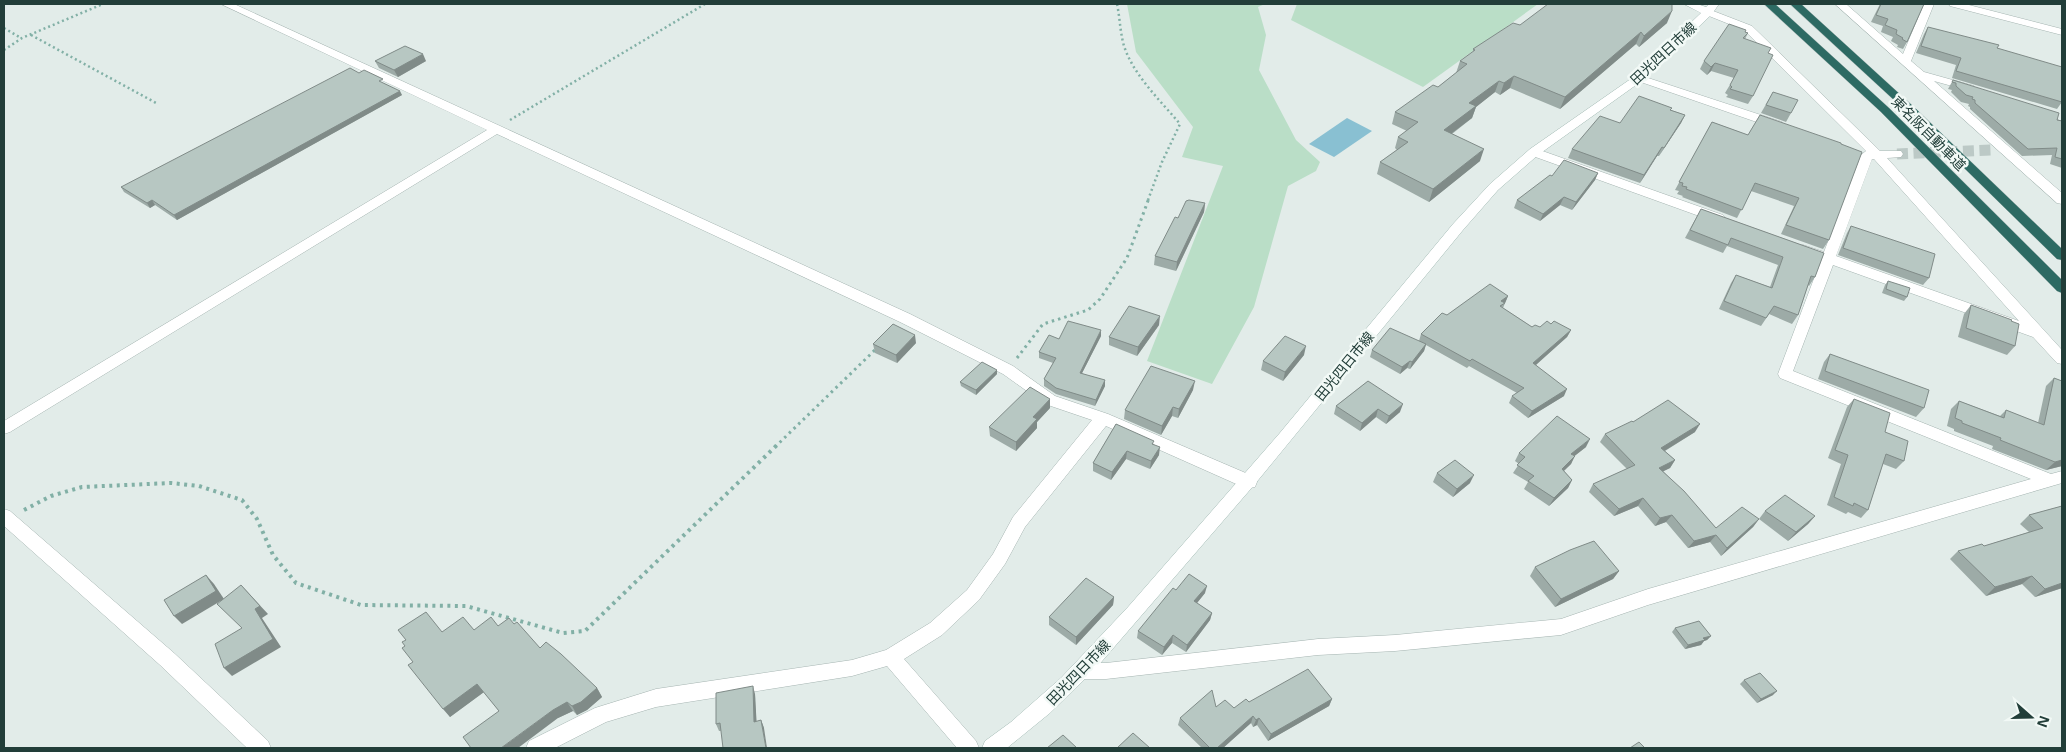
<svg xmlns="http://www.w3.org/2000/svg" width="2066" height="752" font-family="'Noto Sans','Noto Sans JP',sans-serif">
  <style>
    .green { fill: #badec7 }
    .water { fill: #89c0d2 }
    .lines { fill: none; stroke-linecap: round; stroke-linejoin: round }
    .street-tunnel { stroke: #bcc9c6; stroke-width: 11; stroke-dasharray: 11 5.5; stroke-linecap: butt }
    .street-casing { stroke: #a5b4b1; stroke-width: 1 }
    .secondary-casing { stroke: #a0b8b2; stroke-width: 1 }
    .highway-casing { stroke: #c1c9c8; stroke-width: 1 }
    .path-far2 { stroke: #82b0a6; stroke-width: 2.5; stroke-dasharray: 2 3; stroke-linecap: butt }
    .path-far1 { stroke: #82b0a6; stroke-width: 3; stroke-dasharray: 2.5 4; stroke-linecap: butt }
    .path { stroke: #82b0a6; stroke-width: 4; stroke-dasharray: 3 4.5; stroke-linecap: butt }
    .street { fill: #fff; fill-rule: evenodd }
    .secondary { fill: #fff; fill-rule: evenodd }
    .highway { fill: #2d6a63; fill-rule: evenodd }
    .wall { fill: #9daba7 }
    .shaded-wall { fill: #808b88 }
    .building { fill: #b7c7c2; stroke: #808b88 }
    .labels { text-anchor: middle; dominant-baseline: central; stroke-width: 5; stroke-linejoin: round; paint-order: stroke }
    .street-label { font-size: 14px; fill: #223e39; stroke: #f2f9f6 }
  </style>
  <rect width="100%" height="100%" fill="#e2ece9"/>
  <g class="green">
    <path d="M1127 4H1265L1258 7 1266 35 1259 70 1296 140 1320 162 1316 171 1288 186 1254 307 1212 384 1147 361 1223 166 1182 157 1193 127 1136 52Z"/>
    <path d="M1297 4H1538L1423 87 1291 20Z"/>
  </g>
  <path class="water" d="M1347 118 1372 131 1334 157 1309 144Z"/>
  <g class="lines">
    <path class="street-tunnel" d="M1897 154 1991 150"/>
    <defs>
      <g id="street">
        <path d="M221 4H234L910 314 1013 366 1055 396 1108 414 1255 477 1257 482 1255 487 1249 488 1243 487 1106 426 1025 527 1005 564 979 600 942 635 904 659 976 741 979 748H957L887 666 852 676 656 707 606 722 555 748H526L529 741 595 708 656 689 852 660 886 650 930 623 967 590 993 554 1013 517 1092 420 1045 404 1003 374 900 322 497 134 10 432 4 434V421L487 130Z"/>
        <path d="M1835 4H1846L1903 54 1924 4H1934L1911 61 1924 72 1974 86 1976 88 1970 91 1934 81 2062 193V204L2057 203Z"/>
        <path d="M1949 4H1965L2062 29V35L1950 6Z"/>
        <path d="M1708 9 1752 26 1880 151H1901L1903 154 1901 157 1887 158 2062 350V364L2057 363 2033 337 1833 265 1793 371 2051 474 2062 471V483L1648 605 1561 635 1395 651 1318 655 1106 679H1082L1075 677 1073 671 1075 665 1082 663H1106L1318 639 1395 635 1561 619 1648 589 2031 479 1780 378 1778 374 1821 260 1798 252 1796 249 1798 246 1803 245 1824 252 1861 155 1866 151 1744 30 1704 14 1703 12ZM1872 159H1874L2019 321 1836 256Z"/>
        <path d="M1639 75 1782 122 1784 125 1778 129 1774 128 1635 80 1633 78 1635 76Z"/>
        <path d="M1534 148 1723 215 1725 218 1718 222 1713 221 1530 155 1528 152Z"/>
        <path d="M4 509 10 511 174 653 268 741 271 748H247L160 665 4 526Z"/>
      </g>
      <path id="secondary" d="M1684 4H1697L1706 7 1709 4H1719L1712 14 1643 80 1538 155 1498 190 1463 230 1255 484 1097 667 1050 713 1007 748H982L985 741 1011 722 1061 678 1128 607 1279 434 1453 224 1490 184 1530 149 1635 76 1701 13Z"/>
      <g id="highway">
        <path d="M1764 4H1775L1889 108 2062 280V293L2057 291 1881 112Z"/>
        <path d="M1790 4H1801L1915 108 2062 249V260L2057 259 1907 112Z"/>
      </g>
    </defs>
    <use href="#street" class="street-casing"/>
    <use href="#secondary" class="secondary-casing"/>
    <use href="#highway" class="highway-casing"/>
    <g class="path-far2">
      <path d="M1117 4C1120 18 1120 32 1124 46 1134 76 1160 100 1180 124L1162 162 1148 200"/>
      <path d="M4 28 21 38"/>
      <path d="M31 35 158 104"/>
      <path d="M4 50 22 38 103 4"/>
      <path d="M510 120 705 4"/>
    </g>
    <g class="path-far1">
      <path d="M1017 358 1043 324 1088 310 1100 299 1127 258 1149 198"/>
      <path d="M775 447 877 348"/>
    </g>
    <path class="path" d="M24 510 51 496 82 487 171 483 199 486 242 500 257 519 273 555 296 583 361 605 466 606 563 633 585 631 777 445"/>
    <use href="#street" class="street"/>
    <use href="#secondary" class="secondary"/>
    <use href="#highway" class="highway"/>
  </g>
  <g class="wall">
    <path d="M1880 4H1924L1907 42 1903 49 1897 47 1898 45 1891 41 1893 37 1881 32 1883 26 1871 22Z"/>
    <path d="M1667 23 1639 47 1636 44 1560 109 1510 88 1500 95 1495 92 1476 107 1472 118 1452 134 1480 161 1429 202 1377 174 1380 162 1397 150 1395 148 1398 137 1407 131 1392 124 1395 112 1438 87 1456 73 1460 61 1473 52V49L1520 25Z"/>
    <path d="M1928 27 1997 48 2062 102 2057 109 1952 78 1956 65 1916 53 1924 34Z"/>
    <path d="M1745 32 1748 33 1745 39 1768 53 1753 96 1748 104 1726 97 1728 95 1725 93 1734 78 1711 71 1707 75 1700 69 1704 61Z"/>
    <path d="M375 61H426L398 77 379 68Z"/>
    <path d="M1953 80 2062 121V168L2050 164 2052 155 2022 156 1970 109V107L1968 106 1969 104 1961 102 1951 92 1952 90 1948 89Z"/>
    <path d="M385 84 402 95 177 220 155 205 150 208 124 192 121 187Z"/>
    <path d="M1773 92 1791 113 1786 122 1761 113Z"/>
    <path d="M1671 110 1685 115 1681 123 1659 156H1657L1640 183 1568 158 1572 149 1620 123Z"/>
    <path d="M1760 115 1829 240 1823 249 1781 234 1794 206 1751 191 1737 218 1682 197 1683 196 1677 194 1679 191 1675 190 1712 122 1748 135Z"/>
    <path d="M1598 173 1595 180 1572 210 1560 205 1540 221 1514 208 1517 200 1552 176Z"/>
    <path d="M1205 203 1204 212 1176 271 1154 265 1155 256 1178 218Z"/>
    <path d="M1701 209 1824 253 1815 277 1809 286 1808 285 1798 315 1792 324 1769 314 1761 326 1719 309 1731 283 1736 275 1770 287 1778 265 1727 246 1723 253 1685 238Z"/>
    <path d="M1851 226 1929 278 1923 285 1838 255 1847 233Z"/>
    <path d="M1888 281 1907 297 1904 301 1882 293 1885 285Z"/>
    <path d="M1508 296 1503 308 1532 327H1540L1551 324 1571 330 1567 337 1536 365 1564 396 1528 418 1509 403 1512 396 1517 393 1469 366 1467 368 1426 345 1424 351 1410 369 1407 368 1400 374 1370 357 1372 350 1419 341 1421 334 1447 315Z"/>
    <path d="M1971 305 2011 321 2015 346 2007 355 1958 337 1964 314Z"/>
    <path d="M1159 325 1137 356 1109 345V337Z"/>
    <path d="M1101 336 1082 373 1105 386 1095 406 1056 394 1044 386V379L1053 363 1039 358V352Z"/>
    <path d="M916 343 897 363 875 353 873 344Z"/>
    <path d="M1830 354 1924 408 1916 417 1818 379 1824 362Z"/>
    <path d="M1304 355 1283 381 1261 370 1263 361Z"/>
    <path d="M997 370V374L976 395 961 386 960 382Z"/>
    <path d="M2054 378 2062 381V466L2046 470 1992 449 1993 446 1954 431V429L1947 426 1951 409 1959 401 2000 416 2006 410 2038 423 2046 386Z"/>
    <path d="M1368 381 1400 412 1386 424 1376 417 1360 431 1334 414 1336 406Z"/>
    <path d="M1193 390 1178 418 1172 416 1161 435 1124 419 1125 410Z"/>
    <path d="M1854 399 1885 432 1904 461 1896 469 1883 464 1868 510 1861 518 1848 512 1846 514 1827 505 1841 464 1828 458 1847 407Z"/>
    <path d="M1050 408 1037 422V428L1016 451 990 436 989 427Z"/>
    <path d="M1633 422 1695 432 1665 451 1675 460 1670 468 1663 471 1716 528 1759 519 1765 511 1815 516 1808 524 1788 541 1759 519 1753 527 1721 556 1710 542 1688 548 1666 522 1655 526 1638 506 1614 516 1589 492 1593 484 1627 469 1600 442 1605 434Z"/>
    <path d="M1116 424 1154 444 1159 455 1150 469 1126 459 1111 480 1093 471V463Z"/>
    <path d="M1586 447 1574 456 1571 464 1564 471 1572 480 1568 488 1549 506 1524 489 1528 482 1513 473 1519 464 1515 461 1519 453Z"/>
    <path d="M1437 473 1470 483 1453 497 1433 482Z"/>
    <path d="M2062 506V588L2035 597 2022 584 1986 596 1950 559 1958 551 1984 546 2029 532 2020 524 2029 515Z"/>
    <path d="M1535 567 1619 571 1613 579 1555 607 1530 576Z"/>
    <path d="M1176 590 1205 593 1197 603 1212 613 1210 620 1186 652 1172 643 1162 655 1137 638 1138 631Z"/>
    <path d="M1114 597 1113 605 1076 645 1049 625V617Z"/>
    <path d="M514 624 540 648 597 688 602 697 587 710 577 715 573 711 558 718 499 711 484 692 450 717 413 662 442 632 474 630 498 626Z"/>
    <path d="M1675 628 1711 636 1707 640 1704 641 1701 645 1685 649 1672 632Z"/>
    <path d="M1744 680 1773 695 1757 703 1740 684Z"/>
    <path d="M755 694 756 722 761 720 764 728 719 731 716 724Z"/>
    <path d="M1332 699 1329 706 1268 741 1257 725 1253 727 1251 723 1223 748H1202L1178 725 1180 718 1216 707 1234 708 1249 702Z"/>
  </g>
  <g class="shaded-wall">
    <path d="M1672 11 1667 23 1639 47 1644 36Z"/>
    <path d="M1641 32 1636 44 1560 109 1565 97Z"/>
    <path d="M423 54 426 61 398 77 394 70Z"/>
    <path d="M1715 63 1711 71 1707 75 1711 67Z"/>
    <path d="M1514 76 1510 88 1500 95 1504 83Z"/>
    <path d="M1499 81 1495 92 1476 107 1472 118 1440 142 1444 130 1469 103Z"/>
    <path d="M400 91 402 95 177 220 174 215Z"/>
    <path d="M1685 115 1681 123 1659 156 1664 148Z"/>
    <path d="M1662 147 1657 156 1640 183 1644 175Z"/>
    <path d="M1484 149 1480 161 1429 202 1433 189Z"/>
    <path d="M1598 173 1595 180 1572 210 1576 202Z"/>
    <path d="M1564 197 1560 205 1540 221 1543 214Z"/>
    <path d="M152 200 155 205 150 208 147 203Z"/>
    <path d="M1205 203 1204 212 1176 271 1177 262Z"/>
    <path d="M1508 296 1505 303 1498 308 1501 301Z"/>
    <path d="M1160 316 1159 325 1137 356 1138 347Z"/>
    <path d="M1101 330V336L1079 379 1080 373Z"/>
    <path d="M1571 330 1567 337 1530 370 1533 363Z"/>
    <path d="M915 335 916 343 897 363 896 355Z"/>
    <path d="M1426 344 1424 351 1410 369 1412 362Z"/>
    <path d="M1306 346 1304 355 1283 381 1285 372Z"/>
    <path d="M1410 361 1407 368 1400 374 1402 367Z"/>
    <path d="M997 370V374L976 395V390Z"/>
    <path d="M1105 380V386L1095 406 1096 400Z"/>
    <path d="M1195 381 1193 390 1178 418 1179 409Z"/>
    <path d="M1567 389 1564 396 1528 418 1532 411Z"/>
    <path d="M1050 399V408L1037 422V428L1016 451V442L1033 417Z"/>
    <path d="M1403 404 1400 412 1386 424 1389 416Z"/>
    <path d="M1173 407 1172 416 1161 435 1162 426Z"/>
    <path d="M1378 409 1376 417 1360 431 1362 423Z"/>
    <path d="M1700 424 1695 432 1656 456 1661 448Z"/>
    <path d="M1590 439 1586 447 1567 462 1571 454Z"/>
    <path d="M1160 447 1159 455 1150 469 1151 461Z"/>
    <path d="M1127 451 1126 459 1111 480 1112 472Z"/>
    <path d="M1575 456 1571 464 1557 477 1562 469Z"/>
    <path d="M1675 460 1670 468 1654 476 1659 468Z"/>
    <path d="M2062 460V466L2046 470 2055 462Z"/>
    <path d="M1474 475 1470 483 1453 497 1457 489Z"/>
    <path d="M1572 480 1568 488 1549 506 1554 498Z"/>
    <path d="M1643 498 1638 506 1614 516 1619 509Z"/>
    <path d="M1672 515 1666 522 1655 526 1660 518Z"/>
    <path d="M1815 516 1808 524 1788 541 1796 532Z"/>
    <path d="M1759 519 1753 527 1721 556 1727 548Z"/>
    <path d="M1716 535 1710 542 1688 548 1694 541Z"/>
    <path d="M1619 571 1613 579 1555 607 1561 599Z"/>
    <path d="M206 575 214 584 224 599 182 624 174 616Z"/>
    <path d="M2032 576 2022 584 1986 596 1995 587Z"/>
    <path d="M2062 583V588L2035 597 2045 589Z"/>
    <path d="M241 585 268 614 262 618 281 647 232 676 224 668 255 609Z"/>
    <path d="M1207 586 1205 593 1192 609 1194 601Z"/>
    <path d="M1114 597 1113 605 1076 645V637Z"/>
    <path d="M1212 613 1210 620 1186 652 1187 645Z"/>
    <path d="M1173 635 1172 643 1162 655 1164 647Z"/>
    <path d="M1711 636 1707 640 1704 641 1701 645 1685 649 1688 645 1703 638Z"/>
    <path d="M477 684 484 692 450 717 443 709Z"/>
    <path d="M753 686 755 694 757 729 754 722Z"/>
    <path d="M597 688 602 697 587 710 577 715 572 706Z"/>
    <path d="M1777 691 1773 695 1757 703 1761 699Z"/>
    <path d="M1332 699 1329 706 1268 741 1271 734Z"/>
    <path d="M567 702 573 711 558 718 518 748H501L553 710Z"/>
    <path d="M1253 716 1251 723 1223 748H1217Z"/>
    <path d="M1259 718 1257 725 1253 727 1256 720Z"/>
    <path d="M761 720 764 728 767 748H766Z"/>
  </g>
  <g class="building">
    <path d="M1548 4H1672V11L1644 36 1641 32 1565 97 1514 76 1504 83 1499 81 1469 103 1476 106 1444 130 1484 149 1433 189 1380 162 1408 142 1398 137 1418 122 1395 112 1433 85 1438 87 1467 64 1460 61 1475 50 1473 49 1513 23 1520 25Z"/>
    <path d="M1881 4H1924L1907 42 1902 39 1903 38 1896 34 1897 30 1885 25 1888 19 1876 15Z"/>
    <path d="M1729 24 1746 30 1745 32 1748 33 1743 38 1771 48 1768 53 1773 55 1753 96 1730 89 1732 87 1730 85 1738 70 1715 63 1711 67 1704 61Z"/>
    <path d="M1928 27 1999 45 1997 48 2062 67V102L1956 71 1961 58 1921 46Z"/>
    <path d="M405 46 423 54 394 70 375 61Z"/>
    <path d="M350 68 359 73 364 70 383 79 379 81 400 91 174 215 152 200 147 203 121 187Z"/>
    <path d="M1953 80 2059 113 2057 120 2062 121V159L2055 157 2057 148 2028 149 1975 103V100L1972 99 1973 97 1966 95 1956 86V83L1952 82Z"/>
    <path d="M1773 92 1798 100 1791 113 1766 105Z"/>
    <path d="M1639 96 1672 108 1670 110 1685 115 1664 148 1662 147 1644 175 1572 149 1600 116 1620 123Z"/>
    <path d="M1760 115 1841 143V144L1862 152 1829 240 1786 225 1799 198 1755 183 1742 210 1686 189 1687 187 1682 186 1683 183 1679 182 1712 122 1748 135Z"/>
    <path d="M1564 160 1598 173 1576 202 1564 197 1543 214 1517 200 1550 175 1552 176Z"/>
    <path d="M1189 200 1205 203 1177 262 1155 256 1175 217 1178 218 1186 201Z"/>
    <path d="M1701 209 1824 253 1815 277 1811 276 1798 315 1774 306 1766 318 1724 301 1736 275 1772 288 1783 257 1731 238 1728 245 1690 230Z"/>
    <path d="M1851 226 1935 254 1929 278 1843 248Z"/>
    <path d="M1888 281 1910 288 1907 297 1886 289Z"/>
    <path d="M1490 284 1508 296 1501 301 1505 303 1500 306 1532 327 1535 325 1540 327 1547 321 1551 324 1554 321 1571 330 1533 363 1567 389 1532 411 1512 396 1524 388 1472 359 1470 361 1421 334 1442 313 1447 315Z"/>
    <path d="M1971 305 2012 320 2011 321 2019 324 2015 346 1966 328Z"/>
    <path d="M1129 306 1160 316 1138 347 1109 337Z"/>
    <path d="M1068 321 1101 330 1080 373 1105 380 1096 400 1056 388 1044 379 1056 358 1039 352 1049 335 1059 339Z"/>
    <path d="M893 324 915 335 896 355 873 344Z"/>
    <path d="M1390 328 1426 344 1412 362 1410 361 1402 367 1372 350Z"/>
    <path d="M1285 336 1306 346 1285 372 1263 361Z"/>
    <path d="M1830 354 1929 390 1924 408 1825 371Z"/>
    <path d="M982 362 997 370 976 390 960 382Z"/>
    <path d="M1151 366 1195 381 1179 409 1173 407 1162 426 1125 410Z"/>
    <path d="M2054 378 2062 381V460L2055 462 2000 440 2001 438 1962 423V421L1955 418 1959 401 2004 418 2006 410 2044 425Z"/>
    <path d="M1368 381 1403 404 1389 416 1378 409 1362 423 1336 406Z"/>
    <path d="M1030 387 1050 399 1033 417 1037 419 1016 442 989 427Z"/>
    <path d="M1854 399 1890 413 1885 432 1908 441 1904 461 1886 454 1868 510 1854 503 1853 506 1834 497 1848 455 1835 450Z"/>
    <path d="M1668 400 1700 424 1661 448 1675 460 1659 468 1684 491 1716 528 1742 507 1759 519 1727 548 1716 535 1694 541 1672 515 1660 518 1643 498 1619 509 1593 484 1635 465 1605 434 1632 421 1633 422Z"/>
    <path d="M1557 416 1590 439 1571 454 1575 456 1562 469 1572 480 1554 498 1528 481 1534 476 1517 465 1525 457 1519 453Z"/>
    <path d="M1116 424 1154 441 1152 444 1160 447 1151 461 1127 451 1112 472 1093 463Z"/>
    <path d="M1455 460 1474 475 1457 489 1437 473Z"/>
    <path d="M1785 495 1815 516 1796 532 1765 511Z"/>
    <path d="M2062 506V583L2045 589 2032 576 1995 587 1958 551 1982 544 1984 546 2043 528 2029 515Z"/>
    <path d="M1594 541 1619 571 1561 599 1535 567 1570 550Z"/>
    <path d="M1189 574 1207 586 1194 601 1212 613 1187 645 1173 635 1164 647 1138 631 1173 588 1176 590Z"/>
    <path d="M206 575 216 591 174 616 164 600Z"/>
    <path d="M1086 578 1114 597 1076 637 1049 617Z"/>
    <path d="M241 585 260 606 255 609 273 639 224 668 215 644 242 628 217 604Z"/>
    <path d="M426 612 442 632 463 617 474 630 491 617 498 626 509 618 514 624 517 622 540 648 546 642 561 654 597 688 581 702 572 706 567 702 553 710 501 748H471L463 737 499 711 477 684 443 709 408 665 413 662 402 648 405 646 402 642 406 640 398 630Z"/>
    <path d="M1699 621 1711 636 1703 638 1705 640 1688 645 1675 628Z"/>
    <path d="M1308 669 1332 699 1271 734 1259 718 1256 720 1253 716 1217 748H1210L1180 718 1212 690 1216 707 1225 700 1234 708 1246 699 1249 702Z"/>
    <path d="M1760 673 1777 691 1761 699 1744 680Z"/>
    <path d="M753 686 754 722 761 720 766 748H723L720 723 716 724V693Z"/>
    <path d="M1133 733 1150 748H1117Z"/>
    <path d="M1063 735 1077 748H1047Z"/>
    <path d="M1639 742 1645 748H1630Z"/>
  </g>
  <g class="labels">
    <g class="street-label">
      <text transform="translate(1663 53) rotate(-43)">田光四日市線</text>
      <text transform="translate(1929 133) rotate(45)">東名阪自動車道</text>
      <text transform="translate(1344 366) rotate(-51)">田光四日市線</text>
      <text transform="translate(1078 672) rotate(-46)">田光四日市線</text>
    </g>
  </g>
  <rect width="2066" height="752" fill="none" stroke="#223e39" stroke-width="10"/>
  <g transform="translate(2031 717) rotate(110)" stroke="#f2f9f6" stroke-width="4" paint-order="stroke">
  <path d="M0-4L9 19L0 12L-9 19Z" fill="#223e39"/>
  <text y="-8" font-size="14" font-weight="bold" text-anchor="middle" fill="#223e39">N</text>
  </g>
</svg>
